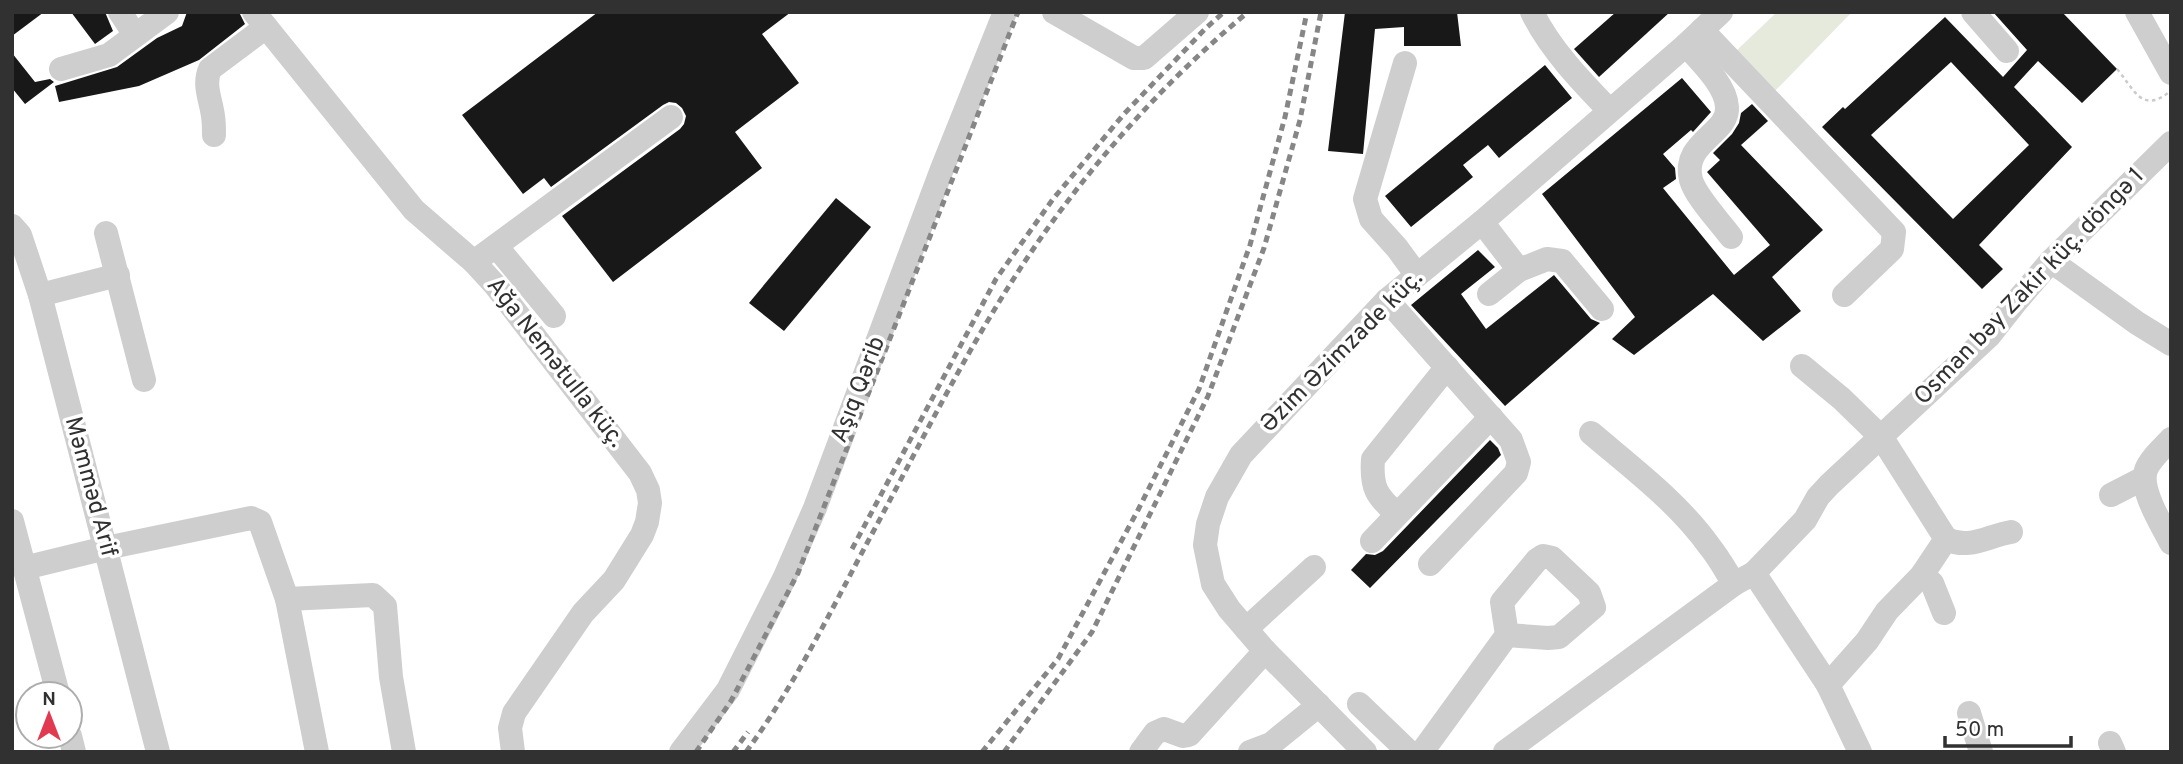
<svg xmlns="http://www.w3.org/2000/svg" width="2183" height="764" font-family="Overpass,sans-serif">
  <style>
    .garden { fill: #e5eadd }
    .building { fill: #181818; fill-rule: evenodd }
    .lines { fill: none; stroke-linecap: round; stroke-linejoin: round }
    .path { stroke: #cbcbcb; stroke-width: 2.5; stroke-dasharray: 3.5 3.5; stroke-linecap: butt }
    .minor { stroke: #cecece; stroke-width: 24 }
    .rail { stroke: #868686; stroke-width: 5; stroke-dasharray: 7 5; stroke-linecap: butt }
    .labels { text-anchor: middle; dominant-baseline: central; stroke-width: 7; stroke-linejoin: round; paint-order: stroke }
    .street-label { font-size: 24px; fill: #313131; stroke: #fff }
  </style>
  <rect width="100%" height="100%" fill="#fff"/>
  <path class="garden" d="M1777 12H1852L1775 91 1736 51Z"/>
  <g class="building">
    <path d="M12 12H44L12 36Z"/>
    <path d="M71 12H105L113 31 95 44Z"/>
    <path d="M187 12H239L245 24 199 60 139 86 59 102 55 86 117 67 157 38 182 26Z"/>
    <path d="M598 12H791L762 34 799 83 735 132 762 168 613 282 562 216 680 129 684 124 686 116 682 108 676 103 669 102 663 105 551 187 544 178 523 194 462 115Z"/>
    <path d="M1345 12H1457L1461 46H1404V27L1375 29 1363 154 1328 151Z"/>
    <path d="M1616 12H1670L1599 77 1574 49Z"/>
    <path d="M1993 12H2062L2117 69 2082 103 2038 61 2014 87 2072 147 1979 245 2003 269 1982 289 1822 127 1843 107 1845 109 1945 17 2003 77 2027 50ZM1951 62 2029 145 1953 219 1871 135Z"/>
    <path d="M12 53 35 82 50 79 54 82 25 104 12 88Z"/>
    <path d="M1545 65 1572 98 1499 158 1488 145 1463 165 1473 177 1411 227 1385 196Z"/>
    <path d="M1682 78 1711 112 1693 132 1691 130 1663 154 1675 168 1676 179 1663 188 1734 275 1770 245 1707 172 1720 160 1713 153 1732 134 1739 123 1741 113 1752 104 1768 121 1741 145 1823 230 1772 277 1801 311 1763 341 1713 294 1634 355 1612 339 1635 317 1542 194Z"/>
    <path d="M836 198 871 227 784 331 749 303Z"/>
    <path d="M1478 250 1495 267 1461 294 1486 329 1554 275 1591 319 1600 323 1505 406 1411 305Z"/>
    <path d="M1490 440 1498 448 1501 455 1370 588 1351 570 1366 554 1375 555 1383 551Z"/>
  </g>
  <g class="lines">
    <path class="path" d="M2117 69C2134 89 2141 113 2168 93"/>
    <g class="minor">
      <path d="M120 12 135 35"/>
      <path d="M254 12 414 210 474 262 495 285 640 473 648 490 650 503 647 522 642 535 614 580 583 613 514 713 510 728 513 752"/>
      <path d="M1054 12 1134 58H1144L1197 12"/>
      <path d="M1532 12C1550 49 1581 81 1609 110"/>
      <path d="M1973 12 2007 51"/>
      <path d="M2137 12 2171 73"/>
      <path d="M1702 30 1894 232 1892 249 1844 295"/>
      <path d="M1686 45C1700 61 1726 85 1727 107 1729 134 1681 142 1691 180 1696 197 1720 222 1731 237"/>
      <path d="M1405 63 1365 199 1371 219 1397 248 1416 274"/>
      <path d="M61 69 109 55 167 12"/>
      <path d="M214 135C214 129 214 122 213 116 211 100 203 85 210 69L266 27"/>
      <path d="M1482 222 1519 270 1489 294"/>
      <path d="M12 226 20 235 40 295 158 752"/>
      <path d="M106 233 144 380"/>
      <path d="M496 246 554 316"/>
      <path d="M2051 261 2137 323 2171 344"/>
      <path d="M474 262 671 117"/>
      <path d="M1519 270 1547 259 1562 261 1602 309"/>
      <path d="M40 295 118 275"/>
      <path d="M1387 300 1511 440 1519 462 1516 473 1430 564"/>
      <path d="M1802 366 1842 399 1882 438 1946 539 1922 575 1887 611 1867 641 1828 685"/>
      <path d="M1591 433C1632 468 1678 502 1710 547 1719 558 1726 571 1734 584"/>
      <path d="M2171 439C2163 448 2150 459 2146 470 2139 489 2162 525 2171 543"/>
      <path d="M2111 495 2144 478"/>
      <path d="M1397 514C1376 496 1371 487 1373 459L1447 367"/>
      <path d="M12 521 58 694"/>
      <path d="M1946 539C1970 550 1987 536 2011 532"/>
      <path d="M1372 541 1491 417"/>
      <path d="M24 568 106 548 251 518 260 522 287 599 317 752"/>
      <path d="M1754 573 1828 685 1860 752"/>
      <path d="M1922 575 1932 583 1944 613"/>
      <path d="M287 599 373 595 385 606 391 677 404 752"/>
      <path d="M1246 629 1314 567"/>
      <path d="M1359 704 1409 752"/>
      <path d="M1969 713 1981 752"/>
      <path d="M70 736 74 752"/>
      <path d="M2110 743 2114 752"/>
      <path d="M681 752 728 690 784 579 815 508 942 169 1005 12"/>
      <path d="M1141 752 1155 733 1164 729 1183 736 1189 735 1265 651"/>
      <path d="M1250 752 1271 744 1319 705"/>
      <path d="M1365 752 1265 651 1229 609 1213 584 1205 545 1208 524 1217 497 1241 455 1387 300 1482 222 1686 45 1721 12"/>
      <path d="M1422 752 1507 635 1502 602 1537 560 1543 556 1552 558 1589 593 1594 607 1559 637 1548 638 1507 635"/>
      <path d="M1505 752 1734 584 1754 573 1805 520 1818 497 1829 485 1989 336 2015 303 2051 261 2171 143"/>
    </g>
    <g class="rail">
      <path d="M852 549 996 279 1053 199 1124 114 1206 28 1224 12"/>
      <path d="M696 752 731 701 798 573 1018 12"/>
      <path d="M733 752 748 732"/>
      <path d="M746 752C796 684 833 606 873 532 917 450 959 365 1009 286 1073 184 1155 89 1248 12"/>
      <path d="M982 752 1058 659 1138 510 1199 389 1250 245 1285 117 1307 12"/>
      <path d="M1004 752 1092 632 1208 396 1264 248 1300 120 1321 12"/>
    </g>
  </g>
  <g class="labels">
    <g class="street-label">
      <text transform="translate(2030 287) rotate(-46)">Osman bəy Zakir küç. döngə 1</text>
      <text transform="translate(1342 352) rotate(-45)">Əzim Əzimzade küç.</text>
      <text transform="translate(555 363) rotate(52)">Ağa Nemətulla küç.</text>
      <text transform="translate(859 390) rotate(-69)">Aşıq Qərib</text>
      <text transform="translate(90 487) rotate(75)">Məmməd Arif</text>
    </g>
  </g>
  <rect width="2183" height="764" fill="none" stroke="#313131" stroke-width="28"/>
  <g transform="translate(49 715)"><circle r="33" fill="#ffffff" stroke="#adadad" stroke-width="2"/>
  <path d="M0-5L12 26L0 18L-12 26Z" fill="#e13a50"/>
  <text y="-10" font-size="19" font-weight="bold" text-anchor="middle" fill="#313131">N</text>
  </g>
  <path d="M1945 736v10h126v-10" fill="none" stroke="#313131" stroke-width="3.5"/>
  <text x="1955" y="736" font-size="21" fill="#313131" stroke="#ffffff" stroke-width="5" paint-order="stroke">50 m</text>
</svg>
